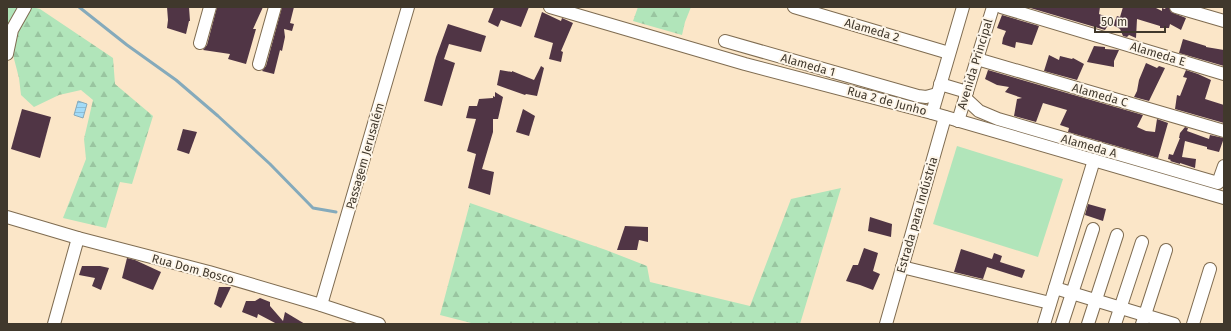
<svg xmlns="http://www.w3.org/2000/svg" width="1231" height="331" font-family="'Fira Sans',sans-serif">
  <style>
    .forest { fill: url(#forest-firs) }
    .pitch { fill: #b1e5ba }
    .water { fill: url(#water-rules); stroke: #85aabb }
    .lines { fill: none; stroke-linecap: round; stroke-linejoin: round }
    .stream { stroke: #85aabb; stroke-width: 3 }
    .building { fill: #503545 }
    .minor-casing { stroke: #7f6c51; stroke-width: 14 }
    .minor { stroke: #fff; stroke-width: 12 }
    .labels { text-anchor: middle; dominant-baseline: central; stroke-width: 4; stroke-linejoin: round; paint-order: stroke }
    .street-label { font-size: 12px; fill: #40382c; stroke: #fef6e9 }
  </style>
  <defs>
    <pattern id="forest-firs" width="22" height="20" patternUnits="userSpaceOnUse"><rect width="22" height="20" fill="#b1e5ba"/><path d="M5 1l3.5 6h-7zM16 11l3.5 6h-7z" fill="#99c5a0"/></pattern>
    <pattern id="water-rules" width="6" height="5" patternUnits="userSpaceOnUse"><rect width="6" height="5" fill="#a2dbf8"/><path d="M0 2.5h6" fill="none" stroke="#8dbdd5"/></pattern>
  </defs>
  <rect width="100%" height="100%" fill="#fbe6c8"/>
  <g class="forest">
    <path d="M7 7H32L40 9 113 58 115 84 153 116 132 184 120 182 106 228 63 218 86 159 84 139 93 100 81 90 59 95 34 107 21 95 19 78 13 55 7 53Z"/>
    <path d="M638 7H691L685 22 682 35 633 21Z"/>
    <path d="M841 188 800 324H475L440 315 470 203 606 250 647 266 650 282 750 306 791 199Z"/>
  </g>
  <path class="pitch" d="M957 146 1063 179 1038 257 933 224Z"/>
  <path class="water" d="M78 101 87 104 83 118 74 115Z"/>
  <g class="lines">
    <path class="stream" d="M79 7 127 45 176 80 218 116 270 164 313 208 336 212"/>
  </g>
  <g class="building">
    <path d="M167 7H189L190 21H189L186 34 167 28 168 20Z"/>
    <path d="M217 7H263L253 29H256L246 64 228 59 230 54 203 50 207 45Z"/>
    <path d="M282 7H294L290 23 294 24 292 31 284 29 285 37 282 51 280 50 274 74 262 71 266 66Z"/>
    <path d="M494 7H529L521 27 501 20 498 27 488 22Z"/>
    <path d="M1027 7H1100L1099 14 1112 19 1105 30Z"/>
    <path d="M1123 7H1154L1162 11V8L1165 9 1166 7H1169L1171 12 1186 18 1181 30 1170 24 1169 28H1160V26L1137 19 1136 38 1129 35 1127 37 1123 36 1120 29 1113 25 1117 16 1120 17Z"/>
    <path d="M542 12 561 21 562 18 573 23 561 51 563 52 561 62 549 59 553 43 534 37Z"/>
    <path d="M1002 15 1039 26 1032 45 1016 42 1015 48 1002 44 1003 38 1006 31 997 28Z"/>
    <path d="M448 24 486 36 481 52 449 44 444 59 455 63 442 106 424 101 436 57Z"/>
    <path d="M1183 39 1206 46V47L1224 50V66L1179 53Z"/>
    <path d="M1094 46 1105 47V49L1119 50 1114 61V67L1087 62Z"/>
    <path d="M1049 55 1059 60 1060 56 1072 59 1073 58 1084 64 1077 80 1044 71Z"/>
    <path d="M1146 63 1157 68 1159 66 1165 68 1149 101 1134 97 1137 91 1139 80Z"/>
    <path d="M541 66 544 68 537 96 526 94 525 95 497 85 500 70 512 72V71L534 80Z"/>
    <path d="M988 70 1143 115 1137 127 1146 131 1155 132 1157 119 1168 123 1158 158 1068 132 1069 128 1060 125 1067 110 1043 103 1036 122 1014 116 1017 99 1022 98 1005 92 1009 87 997 85 985 79Z"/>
    <path d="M1186 70 1198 74 1211 80 1205 99 1224 105V123L1175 109 1177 95 1180 96 1187 78 1183 77Z"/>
    <path d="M495 92 503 97 498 119H493V132L482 169 494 172 490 195 468 188 476 154 467 151 476 119 466 118 469 106H477L479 99 493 98V96L495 97Z"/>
    <path d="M22 109 51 117 40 158 11 149Z"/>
    <path d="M523 109 535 116 529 136 516 132Z"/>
    <path d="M1185 127 1188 128 1187 131 1209 139 1210 135 1224 138 1219 152 1207 149V147L1185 141 1182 157 1196 159 1195 168 1180 163V164L1170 161 1171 160 1168 159 1169 154 1173 155 1180 138H1179L1180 133Z"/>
    <path d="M183 129 197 132 189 154 177 150Z"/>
    <path d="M1088 204 1106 209 1103 221 1085 215Z"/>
    <path d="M870 217 892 224 891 237 868 231Z"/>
    <path d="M625 226 648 227V242L639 240 637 250H617Z"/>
    <path d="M864 248 878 253 873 271 880 274 873 290 860 285 846 281 853 265H858Z"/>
    <path d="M961 249 992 259 994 253 1002 256 1000 262 1025 270 1022 278 987 267 983 279 954 272Z"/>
    <path d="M127 258 135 260 161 272 153 290 122 278Z"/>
    <path d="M82 266H100L109 268 101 290 92 286 95 278 79 275Z"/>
    <path d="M219 287H231L221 308 214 304Z"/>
    <path d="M260 298 270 302V306L283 321 285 312 305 324H277L258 314 257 318 242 312 246 301H255Z"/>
  </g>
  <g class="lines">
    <defs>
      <g id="minor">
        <path d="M550 7 745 64 932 113 1224 198"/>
        <path d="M794 7 949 53"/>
        <path d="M1001 7 1224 74"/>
        <path d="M1176 7 1224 21"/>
        <path d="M725 41 918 96 926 97 937 94"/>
        <path d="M200 43 210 7"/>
        <path d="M7 54 12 30 25 7"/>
        <path d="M977 59 1224 131"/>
        <path d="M259 64 275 7"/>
        <path d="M940 84 967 92"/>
        <path d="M965 98 979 111 998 119 1218 183 1224 166"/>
        <path d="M932 113 963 7"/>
        <path d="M958 121 993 7"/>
        <path d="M7 217 78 238 209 272 321 305 379 324"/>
        <path d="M902 267 1050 303"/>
        <path d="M1055 288 1174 324"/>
        <path d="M321 305 408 7"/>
        <path d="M54 324 78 238"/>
        <path d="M886 324 945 117"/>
        <path d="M1044 324 1094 160"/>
        <path d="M1062 324 1093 229"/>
        <path d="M1088 324 1117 235"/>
        <path d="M1115 324 1142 242"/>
        <path d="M1142 324 1166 250"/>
        <path d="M1193 324 1210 269"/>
      </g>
    </defs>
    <use href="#minor" class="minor-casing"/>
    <use href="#minor" class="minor"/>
  </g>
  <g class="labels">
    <g class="street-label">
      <text transform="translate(872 30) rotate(16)">Alameda 2</text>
      <text transform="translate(1158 54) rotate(17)">Alameda E</text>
      <text transform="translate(975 64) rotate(-73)">Avenida Principal</text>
      <text transform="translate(808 65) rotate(16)">Alameda 1</text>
      <text transform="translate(1100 95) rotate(16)">Alameda C</text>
      <text transform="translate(887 101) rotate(15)">Rua 2 de Junho</text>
      <text transform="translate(1089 146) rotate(16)">Alameda A</text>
      <text transform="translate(365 156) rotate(-74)">Passagem Jerusalém</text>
      <text transform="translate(917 215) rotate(-74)">Estrada para Indústria</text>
      <text transform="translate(193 269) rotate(15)">Rua Dom Bosco</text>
    </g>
  </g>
  <rect width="1231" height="331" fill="none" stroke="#40382c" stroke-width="16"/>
  <path d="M1095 26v6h70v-6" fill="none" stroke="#40382c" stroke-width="2"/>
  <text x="1101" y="26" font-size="12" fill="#40382c" stroke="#fef6e9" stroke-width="3" paint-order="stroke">50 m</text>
</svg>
